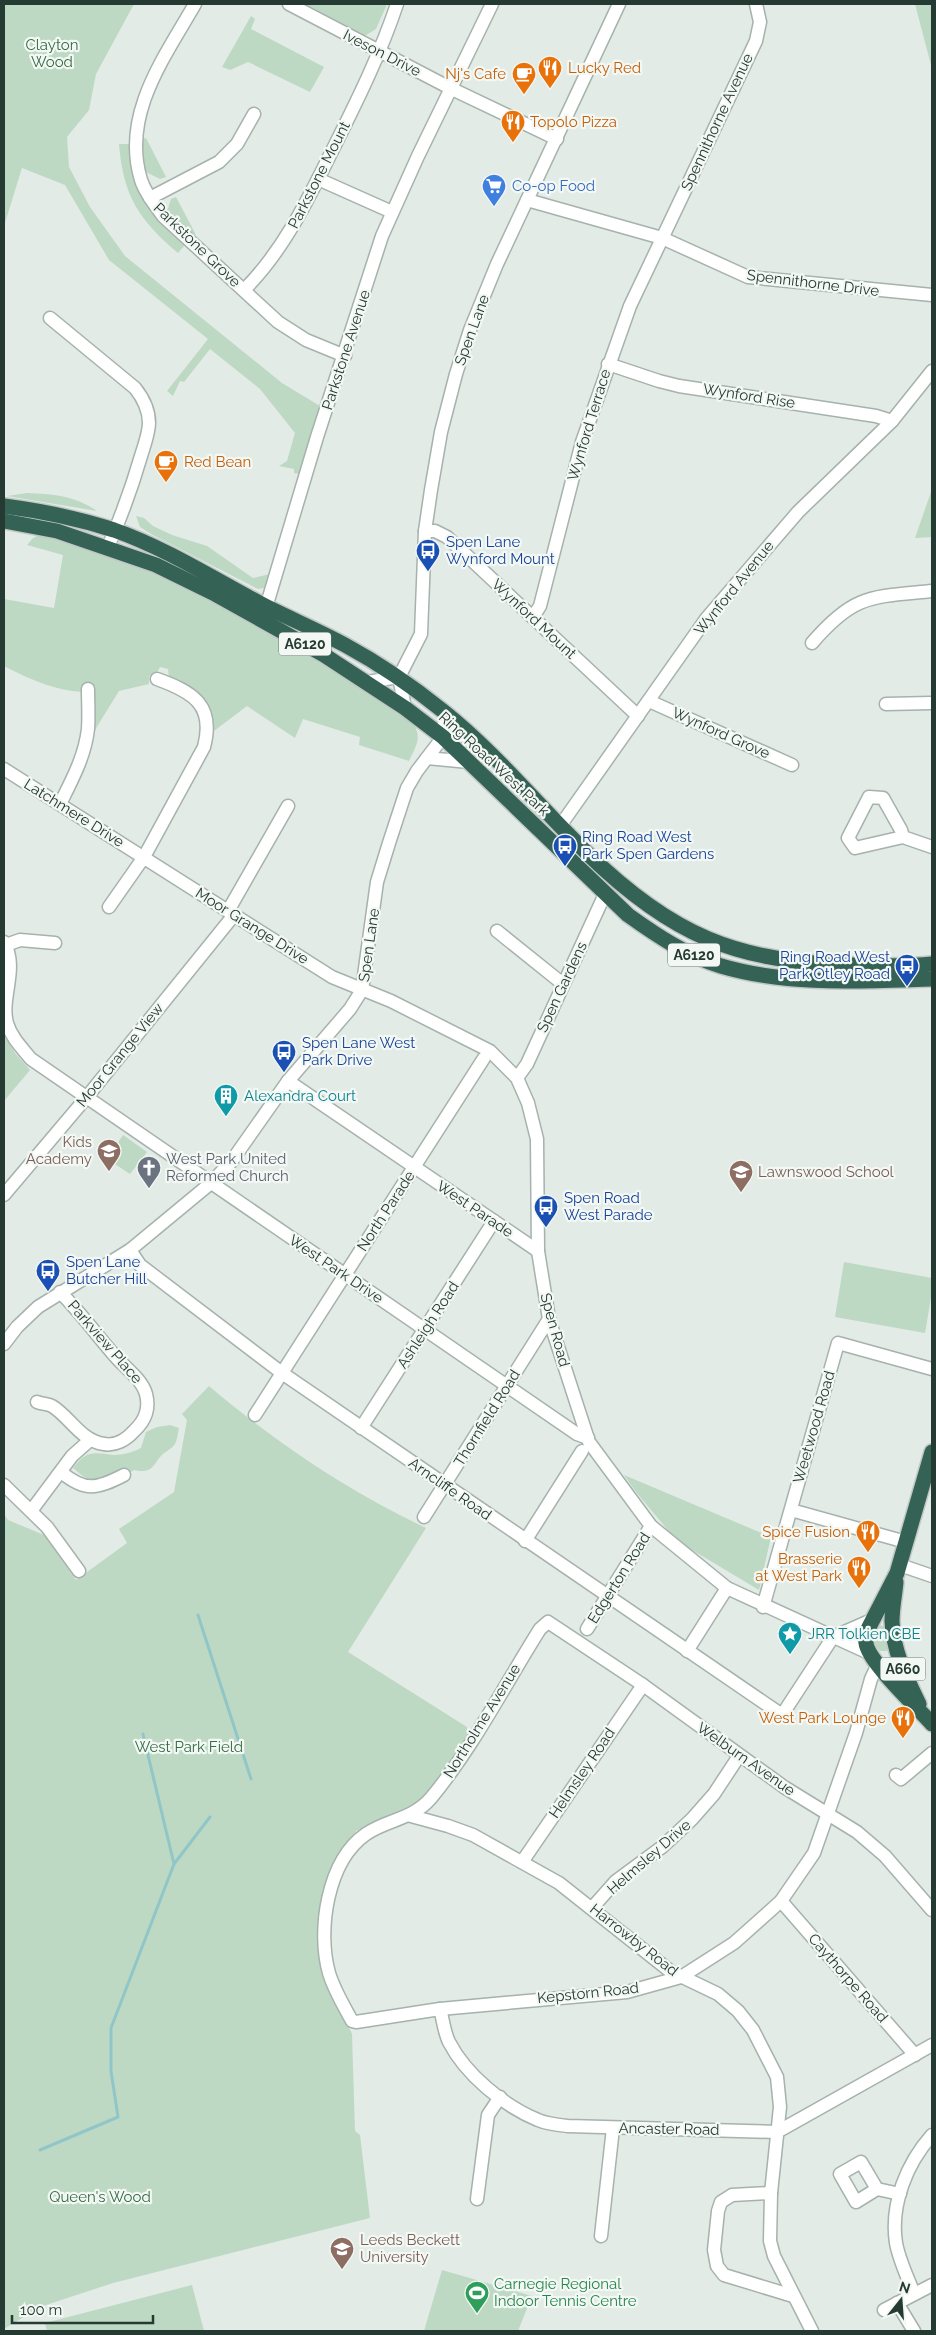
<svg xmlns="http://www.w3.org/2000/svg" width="936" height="2335" font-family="Raleway,sans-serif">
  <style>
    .green { fill: #bed9c3 }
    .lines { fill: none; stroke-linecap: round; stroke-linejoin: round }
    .stream { stroke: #91c6c9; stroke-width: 3 }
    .minor-casing { stroke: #a6b2ac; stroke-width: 15 }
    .highway-casing { stroke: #c2c8c6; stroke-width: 18 }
    .minor { stroke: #fff; stroke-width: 12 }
    .highway { stroke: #346254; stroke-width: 15 }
    .labels { text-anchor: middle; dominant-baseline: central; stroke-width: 4.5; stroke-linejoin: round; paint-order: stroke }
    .shield { fill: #f3f8f5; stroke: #63736c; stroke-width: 1 }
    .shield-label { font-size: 14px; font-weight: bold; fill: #253a32 }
    .park-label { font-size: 15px; fill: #346c44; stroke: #f3f8f5 }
    .street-label { font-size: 15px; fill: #253a32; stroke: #f3f8f5 }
    .food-label { font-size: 15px; fill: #c56008; stroke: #f3f8f5; text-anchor: end }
    .shop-label { font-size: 15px; fill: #366cbe; stroke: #f3f8f5; text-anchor: start }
    .transit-label { font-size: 15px; fill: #164399; stroke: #f3f8f5; text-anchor: start }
    .culture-label { font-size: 15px; fill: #0d838f; stroke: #f3f8f5; text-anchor: start }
    .education-label { font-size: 15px; fill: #785e54; stroke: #f3f8f5; text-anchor: start }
    .worship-label { font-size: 15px; fill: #5b616d; stroke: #f3f8f5; text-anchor: start }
    .leisure-label { font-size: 15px; fill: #27864d; stroke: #f3f8f5; text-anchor: start }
  </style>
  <rect width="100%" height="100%" fill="#e2ebe6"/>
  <g class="green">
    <path d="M4 4H134L96 74 89 110 67 137 69 167 90 207 125 256 282 383 320 406 299 474 294 473V469L279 466 287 461 295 433 260 389 210 349 184 382 180 381 173 396 167 391 208 339 109 260 65 185 22 168 4 226Z"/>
    <path d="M302 4H387L376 29 363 37Z"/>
    <path d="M915 4H932V69Z"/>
    <path d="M251 16 255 19 251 29 324 67 310 92 248 62 230 70 222 67Z"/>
    <path d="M146 138 166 177 160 179 144 171 139 140Z"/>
    <path d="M119 144H129C135 196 148 210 185 245L178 253C139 220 123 196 119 144Z"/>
    <path d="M176 197 195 233V240L167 212 171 199Z"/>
    <path d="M932 489V537L915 538Z"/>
    <path d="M27 493C54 494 75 496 97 511L7 496Z"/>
    <path d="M136 516 144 518 153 526 172 535 207 546 253 578 270 574 264 588 258 589 151 534 140 527Z"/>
    <path d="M39 535C55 535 76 542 88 551 105 550 122 560 138 566 234 604 322 661 409 718 423 735 418 743 409 761L359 745 360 737 303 719 295 738 247 706 214 731C214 698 196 690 169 678L168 669 160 667 156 674 149 676V684L119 691 93 733V692C60 693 33 681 4 666V599L54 608 63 555 27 545 33 538Z"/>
    <path d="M4 1033 15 1053 30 1070 4 1101Z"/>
    <path d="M123 1135 147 1152 130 1174 107 1159Z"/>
    <path d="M844 1262 932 1278V1292L925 1333 835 1317Z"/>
    <path d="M209 1386C275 1442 348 1491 426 1528L348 1652 467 1727V1744L433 1787 411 1807 356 1831 325 1888 320 1918 330 1986 352 2034 355 2131 360 2135 370 2218 113 2283 40 2307 4 2329V1514L8 1520 44 1535 76 1580 127 1543 119 1529 174 1492 187 1420 182 1414Z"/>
    <path d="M170 1425 179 1428C178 1433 177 1440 175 1444 172 1449 164 1452 160 1457 151 1469 151 1473 134 1470 124 1477 102 1483 90 1479 84 1478 78 1472 73 1468 87 1449 94 1453 114 1455 124 1455 133 1452 141 1448L146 1432 157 1427Z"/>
    <path d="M624 1475 771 1537 759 1590 677 1541 636 1492Z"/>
    <path d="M878 1625C890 1626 889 1635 891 1645L887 1651H880C873 1644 870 1634 878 1625Z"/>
    <path d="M442 2270 532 2296 518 2331H424Z"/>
    <path d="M192 2285 204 2331H47L45 2323Z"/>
  </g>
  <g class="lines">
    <g class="stream">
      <path d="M198 1615 251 1779"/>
      <path d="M174 1864 210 1817"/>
      <path d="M40 2150 118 2117 111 2071V2028L174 1864 143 1734"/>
    </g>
    <defs>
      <g id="minor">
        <path d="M195 4C164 58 121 115 141 180 145 193 155 205 163 216L278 322 306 340 345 356"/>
        <path d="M289 4 452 89 557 139"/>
        <path d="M318 179 392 212"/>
        <path d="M150 198 219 162 237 144 254 114"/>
        <path d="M527 200 662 238 748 277 932 295"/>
        <path d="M244 290C286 248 310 195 336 143 359 97 381 52 397 4"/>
        <path d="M50 318 135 388C143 398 149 409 149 423 149 433 144 446 141 456 132 487 121 517 108 547"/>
        <path d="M608 364 659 381 679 386 876 416 892 421"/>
        <path d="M425 531H435L447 537 638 716"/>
        <path d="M264 614 317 437 382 236 418 156 492 4"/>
        <path d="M533 617 540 606 582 442 630 306 756 41 760 22 756 4"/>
        <path d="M812 643C854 594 871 597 932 591"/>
        <path d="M367 682 399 677"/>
        <path d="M649 701 792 765"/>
        <path d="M886 704 932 703"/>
        <path d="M405 708 399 677 421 634 425 531 431 490 441 432 456 374 470 330 497 264 619 4"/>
        <path d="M443 737 470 735"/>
        <path d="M427 758 469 762"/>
        <path d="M4 769 332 977 391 1001 490 1051 517 1078 528 1103 537 1139 538 1251 549 1319 589 1442 651 1526 727 1588 871 1654"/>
        <path d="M60 804C72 780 85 756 88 729 89 716 88 702 88 689"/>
        <path d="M560 826 706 619 798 512 892 421 932 371"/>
        <path d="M903 837 901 830 883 798 869 797 848 838 855 848 903 837 932 847"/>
        <path d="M109 907 144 857 204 747C215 705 193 692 157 679"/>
        <path d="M228 911 288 806"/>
        <path d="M497 931 563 984"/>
        <path d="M4 942C19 969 0 998 7 1023 11 1037 22 1048 31 1059L577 1434 588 1438"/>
        <path d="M6 945 20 940 55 943"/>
        <path d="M517 1078 527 1064 605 894"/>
        <path d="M288 1081 538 1251"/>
        <path d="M4 1195 86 1098 234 915"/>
        <path d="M130 1250 140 1265 282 1373 782 1715 833 1637"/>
        <path d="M4 1344 17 1327 38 1307 130 1250 211 1183 231 1162 288 1081 350 1009 362 990 377 882 389 843 407 788 417 771 443 737 445 713"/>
        <path d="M37 1402C42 1404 48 1404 52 1406 70 1417 81 1441 104 1444 115 1446 126 1440 134 1431 145 1421 150 1409 146 1394 142 1379 124 1367 115 1356 96 1334 80 1312 60 1292"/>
        <path d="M255 1415 484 1058"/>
        <path d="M361 1428 494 1221"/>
        <path d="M61 1472C85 1492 97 1489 124 1475"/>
        <path d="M4 1485 47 1527 79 1571"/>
        <path d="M791 1510 906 1542"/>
        <path d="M31 1511 72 1456 90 1440"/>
        <path d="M424 1517 549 1319"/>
        <path d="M525 1541 582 1451"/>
        <path d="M900 1565 932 1576"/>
        <path d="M763 1607 838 1343 932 1369"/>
        <path d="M587 1629 651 1526"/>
        <path d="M833 1637 872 1620"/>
        <path d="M687 1651 727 1588"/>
        <path d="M878 1664 871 1679 856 1733 814 1853 781 1901 734 1943 681 1977 627 1992 440 2009 356 2022 352 2021C344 2006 334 1990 329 1973 317 1931 327 1861 366 1834 388 1819 412 1820 431 1798 474 1746 504 1686 540 1629L548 1622 643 1685 784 1787 857 1832 885 1856 932 1910"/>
        <path d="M896 1775 901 1779 932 1753"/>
        <path d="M411 1816 448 1826 473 1835 559 1883 670 1971 718 1994 738 2011 753 2030 777 2077 780 2107 771 2193 770 2241 774 2256 812 2331"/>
        <path d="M522 1862 643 1685"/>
        <path d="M781 1901 915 2055"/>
        <path d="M592 1908 616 1881 662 1847 692 1819 714 1794 739 1756"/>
        <path d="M440 2009C443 2019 444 2032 449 2042 466 2075 504 2106 538 2120 547 2124 558 2125 568 2126L777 2132 932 2045"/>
        <path d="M877 2189 861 2162 840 2174 856 2202 877 2189 900 2194"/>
        <path d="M771 2193 732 2195 721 2202 718 2211 714 2250 717 2266 724 2275 793 2296"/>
        <path d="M477 2199 488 2115 500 2097"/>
        <path d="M601 2236 613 2128"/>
        <path d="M914 2294C908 2278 899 2260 896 2243 890 2204 907 2163 932 2135"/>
        <path d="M897 2303 914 2331"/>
        <path d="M884 2310 932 2285"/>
      </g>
      <g id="highway">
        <path d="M4 506C42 511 77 518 114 530 168 549 217 581 267 607 293 620 319 631 345 645 380 664 412 686 443 711 496 753 539 807 588 854 670 934 737 963 852 965 878 966 906 967 932 964"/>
        <path d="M4 521 57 531 156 565 213 593 324 655 405 708 443 737 628 915C656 935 687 956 721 966 789 986 862 981 932 979"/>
        <path d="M932 1452 897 1573 867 1631C867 1635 865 1639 866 1643 868 1662 918 1708 932 1724"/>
        <path d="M896 1582C895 1594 892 1608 892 1621 893 1651 906 1677 919 1704"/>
      </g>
    </defs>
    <use href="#minor" class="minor-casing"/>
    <use href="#highway" class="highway-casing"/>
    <use href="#minor" class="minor"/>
    <use href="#highway" class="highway"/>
  </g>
  <defs>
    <symbol id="restaurant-pin" viewBox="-11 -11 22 30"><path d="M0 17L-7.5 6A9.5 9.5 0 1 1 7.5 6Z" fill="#e8710a" stroke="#f3f8f5"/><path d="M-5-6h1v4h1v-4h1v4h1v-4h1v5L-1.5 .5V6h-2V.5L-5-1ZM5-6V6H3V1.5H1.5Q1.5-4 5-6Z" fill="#fff"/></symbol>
    <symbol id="cafe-pin" viewBox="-11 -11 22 30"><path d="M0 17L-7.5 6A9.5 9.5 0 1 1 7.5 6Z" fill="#e8710a" stroke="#f3f8f5"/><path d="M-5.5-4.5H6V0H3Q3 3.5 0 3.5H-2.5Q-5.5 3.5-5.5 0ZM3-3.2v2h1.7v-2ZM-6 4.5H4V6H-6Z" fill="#fff"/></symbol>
    <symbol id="supermarket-pin" viewBox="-11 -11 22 30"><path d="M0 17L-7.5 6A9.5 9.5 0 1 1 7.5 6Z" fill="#3f7fe0" stroke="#f3f8f5"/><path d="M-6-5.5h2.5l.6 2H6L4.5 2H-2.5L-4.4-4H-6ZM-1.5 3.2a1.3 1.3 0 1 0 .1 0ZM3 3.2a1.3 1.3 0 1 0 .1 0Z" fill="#fff"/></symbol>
    <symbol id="bus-pin" viewBox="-11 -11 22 30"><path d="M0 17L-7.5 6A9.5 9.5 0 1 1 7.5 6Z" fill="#1a4fb4" stroke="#f3f8f5"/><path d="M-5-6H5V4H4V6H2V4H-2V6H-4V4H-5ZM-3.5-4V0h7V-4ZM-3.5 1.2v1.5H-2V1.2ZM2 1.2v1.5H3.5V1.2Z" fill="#fff"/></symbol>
    <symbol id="building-pin" viewBox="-11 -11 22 30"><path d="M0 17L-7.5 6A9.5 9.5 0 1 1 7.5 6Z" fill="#0f9aa8" stroke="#f3f8f5"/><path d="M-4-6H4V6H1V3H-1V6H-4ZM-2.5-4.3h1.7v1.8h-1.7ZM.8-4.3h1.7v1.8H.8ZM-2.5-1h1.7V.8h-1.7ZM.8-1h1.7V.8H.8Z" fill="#fff"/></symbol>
    <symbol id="school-pin" viewBox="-11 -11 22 30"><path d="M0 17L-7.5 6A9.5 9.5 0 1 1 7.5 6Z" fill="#8d6e63" stroke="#f3f8f5"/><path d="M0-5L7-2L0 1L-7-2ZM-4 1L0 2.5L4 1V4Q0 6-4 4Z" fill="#fff"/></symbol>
    <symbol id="church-pin" viewBox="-11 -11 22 30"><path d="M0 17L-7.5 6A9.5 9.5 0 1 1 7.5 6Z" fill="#6b7280" stroke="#f3f8f5"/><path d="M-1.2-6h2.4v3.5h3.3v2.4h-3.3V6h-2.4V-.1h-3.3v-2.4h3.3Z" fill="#fff"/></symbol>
    <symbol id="sight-pin" viewBox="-11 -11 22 30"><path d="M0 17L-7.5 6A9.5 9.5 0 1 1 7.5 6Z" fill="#0f9aa8" stroke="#f3f8f5"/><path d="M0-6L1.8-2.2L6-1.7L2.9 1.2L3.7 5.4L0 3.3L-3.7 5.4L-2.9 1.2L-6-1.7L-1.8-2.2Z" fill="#fff"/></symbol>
    <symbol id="university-pin" viewBox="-11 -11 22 30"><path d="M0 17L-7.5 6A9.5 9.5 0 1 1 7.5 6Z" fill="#8d6e63" stroke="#f3f8f5"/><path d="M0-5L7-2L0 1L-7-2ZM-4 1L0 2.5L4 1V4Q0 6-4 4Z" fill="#fff"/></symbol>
    <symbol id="stadium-pin" viewBox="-11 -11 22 30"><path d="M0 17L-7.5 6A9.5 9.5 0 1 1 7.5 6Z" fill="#2e9e5b" stroke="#f3f8f5"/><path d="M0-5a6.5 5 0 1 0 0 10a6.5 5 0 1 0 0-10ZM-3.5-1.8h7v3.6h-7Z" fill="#fff"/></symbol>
  </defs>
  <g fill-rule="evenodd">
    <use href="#restaurant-pin" x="536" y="54" width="28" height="38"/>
    <use href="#cafe-pin" x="510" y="60" width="28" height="38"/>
    <use href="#restaurant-pin" x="499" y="108" width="28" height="38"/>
    <use href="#supermarket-pin" x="480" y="172" width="28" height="38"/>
    <use href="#cafe-pin" x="152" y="448" width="28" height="38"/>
    <use href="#bus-pin" x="414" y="537" width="28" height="38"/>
    <use href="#bus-pin" x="551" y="832" width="28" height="38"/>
    <use href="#bus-pin" x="893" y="952" width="28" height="38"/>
    <use href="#bus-pin" x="270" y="1038" width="28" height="38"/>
    <use href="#building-pin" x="212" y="1082" width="28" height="38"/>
    <use href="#school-pin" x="95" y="1137" width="28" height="38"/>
    <use href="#church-pin" x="135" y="1154" width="28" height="38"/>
    <use href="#school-pin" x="727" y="1158" width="28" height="38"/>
    <use href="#bus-pin" x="532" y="1193" width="28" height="38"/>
    <use href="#bus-pin" x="34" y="1257" width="28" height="38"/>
    <use href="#restaurant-pin" x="854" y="1518" width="28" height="38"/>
    <use href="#restaurant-pin" x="845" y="1554" width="28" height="38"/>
    <use href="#sight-pin" x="776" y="1620" width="28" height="38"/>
    <use href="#restaurant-pin" x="889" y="1704" width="28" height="38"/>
    <use href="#university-pin" x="328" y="2235" width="28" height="38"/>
    <use href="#stadium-pin" x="463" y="2279" width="28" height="38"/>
  </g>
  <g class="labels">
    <g class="shield">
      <rect x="279" y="632.5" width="52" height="23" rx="4"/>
      <rect x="668" y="943.5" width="52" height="23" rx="4"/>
      <rect x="880.5" y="1657.5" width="45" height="23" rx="4"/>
    </g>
    <g class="shield-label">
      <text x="305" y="644">A6120</text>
      <text x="694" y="955">A6120</text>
      <text x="903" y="1669">A660</text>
    </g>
    <g class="park-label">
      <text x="52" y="45">Clayton<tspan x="52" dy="17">Wood</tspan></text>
      <text x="189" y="1747">West Park Field</text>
      <text x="100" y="2197">Queen's Wood</text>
    </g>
    <g class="street-label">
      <text transform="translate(382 53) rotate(27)">Iveson Drive</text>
      <text transform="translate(717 122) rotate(-65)">Spennithorne Avenue</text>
      <text transform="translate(319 175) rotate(-63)">Parkstone Mount</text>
      <text transform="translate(197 245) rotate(44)">Parkstone Grove</text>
      <text transform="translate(813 283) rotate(7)">Spennithorne Drive</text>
      <text transform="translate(472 330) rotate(-70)">Spen Lane</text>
      <text transform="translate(346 350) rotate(-72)">Parkstone Avenue</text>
      <text transform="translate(749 396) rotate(9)">Wynford Rise</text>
      <text transform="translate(589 425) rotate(-73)">Wynford Terrace</text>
      <text transform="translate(734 588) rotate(-51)">Wynford Avenue</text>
      <text transform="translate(534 619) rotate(43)">Wynford Mount</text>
      <text transform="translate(721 733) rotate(24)">Wynford Grove</text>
      <text transform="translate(494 764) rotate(43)">Ring Road West Park</text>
      <text transform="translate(74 813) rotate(32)">Latchmere Drive</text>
      <text transform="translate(252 926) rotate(32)">Moor Grange Drive</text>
      <text transform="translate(369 945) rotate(-82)">Spen Lane</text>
      <text transform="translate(562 987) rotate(-65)">Spen Gardens</text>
      <text transform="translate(120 1055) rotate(-51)">Moor Grange View</text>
      <text transform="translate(475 1209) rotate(34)">West Parade</text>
      <text transform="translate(386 1211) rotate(-57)">North Parade</text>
      <text transform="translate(336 1269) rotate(34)">West Park Drive</text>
      <text transform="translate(428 1325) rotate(-57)">Ashleigh Road</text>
      <text transform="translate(555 1330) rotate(75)">Spen Road</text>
      <text transform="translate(105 1342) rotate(49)">Parkview Place</text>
      <text transform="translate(487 1418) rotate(-58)">Thornfield Road</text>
      <text transform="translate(814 1427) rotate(-74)">Weetwood Road</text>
      <text transform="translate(450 1489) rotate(35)">Arncliffe Road</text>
      <text transform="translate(619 1578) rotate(-58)">Edgerton Road</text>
      <text transform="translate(482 1721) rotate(-58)">Northolme Avenue</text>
      <text transform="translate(746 1759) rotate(35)">Welburn Avenue</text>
      <text transform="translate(582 1773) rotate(-56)">Helmsley Road</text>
      <text transform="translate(649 1857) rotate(-41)">Helmsley Drive</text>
      <text transform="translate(634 1940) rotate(38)">Harrowby Road</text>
      <text transform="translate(848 1978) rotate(49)">Caythorpe Road</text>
      <text transform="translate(588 1993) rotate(-6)">Kepstorn Road</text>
      <text transform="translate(669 2129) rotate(1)">Ancaster Road</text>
    </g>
    <g class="food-label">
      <text x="568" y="68" text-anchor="start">Lucky Red</text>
      <text x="506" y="74">Nj's Cafe</text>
      <text x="530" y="122" text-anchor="start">Topolo Pizza</text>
      <text x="184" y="462" text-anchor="start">Red Bean</text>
      <text x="850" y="1532">Spice Fusion</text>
      <text x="842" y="1559">Brasserie<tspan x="842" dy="17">at West Park</tspan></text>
      <text x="886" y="1718">West Park Lounge</text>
    </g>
    <g class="shop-label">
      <text x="512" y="186">Co-op Food</text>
    </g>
    <g class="transit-label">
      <text x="446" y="542">Spen Lane<tspan x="446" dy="17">Wynford Mount</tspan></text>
      <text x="582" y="837">Ring Road West<tspan x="582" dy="17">Park Spen Gardens</tspan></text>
      <text x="890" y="957" text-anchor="end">Ring Road West<tspan x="890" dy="17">Park Otley Road</tspan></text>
      <text x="302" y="1043">Spen Lane West<tspan x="302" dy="17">Park Drive</tspan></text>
      <text x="564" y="1198">Spen Road<tspan x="564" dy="17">West Parade</tspan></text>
      <text x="66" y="1262">Spen Lane<tspan x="66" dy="17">Butcher Hill</tspan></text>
    </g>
    <g class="culture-label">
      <text x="244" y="1096">Alexandra Court</text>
      <text x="808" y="1634">JRR Tolkien CBE</text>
    </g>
    <g class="education-label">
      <text x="92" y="1142" text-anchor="end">Kids<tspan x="92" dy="17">Academy</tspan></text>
      <text x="758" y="1172">Lawnswood School</text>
      <text x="360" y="2240">Leeds Beckett<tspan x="360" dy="17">University</tspan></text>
    </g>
    <g class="worship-label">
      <text x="166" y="1159">West Park United<tspan x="166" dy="17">Reformed Church</tspan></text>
    </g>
    <g class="leisure-label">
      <text x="494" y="2284">Carnegie Regional<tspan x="494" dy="17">Indoor Tennis Centre</tspan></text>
    </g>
  </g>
  <rect width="936" height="2335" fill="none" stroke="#253a32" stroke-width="10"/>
  <g transform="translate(901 2300) rotate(17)" stroke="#f3f8f5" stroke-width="4" paint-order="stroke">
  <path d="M0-4L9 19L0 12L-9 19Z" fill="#253a32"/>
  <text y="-8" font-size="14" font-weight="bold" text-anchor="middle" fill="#253a32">N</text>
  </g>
  <path d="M12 2315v8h141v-8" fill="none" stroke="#253a32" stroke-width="2.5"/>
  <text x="20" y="2315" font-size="15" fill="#253a32" stroke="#f3f8f5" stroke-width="4" paint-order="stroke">100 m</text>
</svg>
